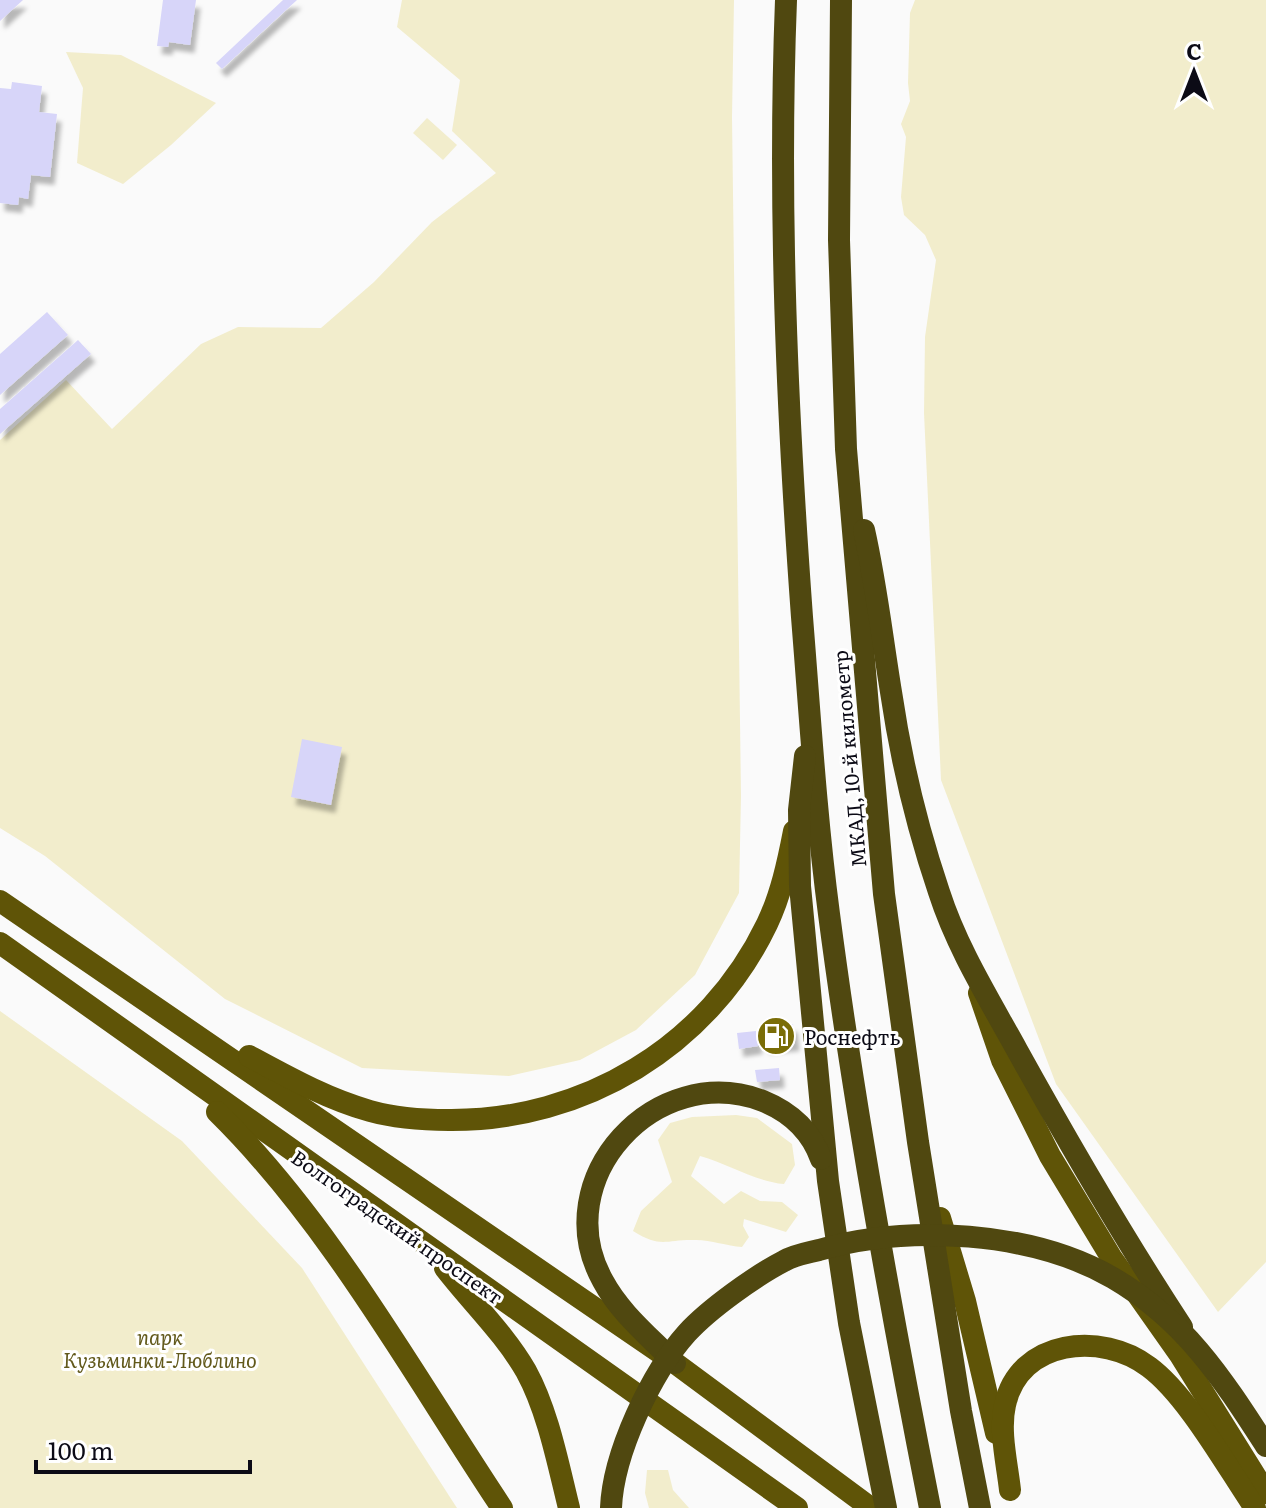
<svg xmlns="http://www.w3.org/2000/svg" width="1266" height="1508" font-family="Literata,serif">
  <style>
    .green { fill: #f2edcc }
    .building { fill: #d7d5f9; filter: url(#shadow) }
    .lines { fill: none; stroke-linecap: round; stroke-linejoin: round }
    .primary { stroke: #5f5407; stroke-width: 22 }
    .trunk { stroke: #504810; stroke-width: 22 }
    .trunk-bridge { stroke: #504810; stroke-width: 22 }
    .labels { text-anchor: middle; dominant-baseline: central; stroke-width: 6; stroke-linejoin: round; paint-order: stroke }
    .street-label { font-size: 20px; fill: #0c0b16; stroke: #fff }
    .poi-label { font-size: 20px; fill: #0c0b16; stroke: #fff; text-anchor: start }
    .park-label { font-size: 20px; font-style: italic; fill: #62591b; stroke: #fff }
  </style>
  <defs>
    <filter id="shadow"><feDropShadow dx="4.5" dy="8" stdDeviation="2" flood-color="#0004"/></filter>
  </defs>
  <rect width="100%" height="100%" fill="#fafafa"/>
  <g class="green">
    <path d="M402 0H734L732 117 741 796 739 893 695 975 636 1030 580 1060 509 1076 362 1068 225 999 45 856 0 828V440L66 380 112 429 201 344 238 327 321 328 374 282 432 222 496 173 452 131 460 80 397 27Z"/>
    <path d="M915 0H1266V1262L1218 1312 1056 1084 941 780 924 413 925 337 936 260 925 235 904 215 901 197 906 137 901 124 910 101 908 83 910 13Z"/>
    <path d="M66 52 121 55 216 103 171 145 123 184 77 163 83 88Z"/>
    <path d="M427 118 457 145 443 160 413 133Z"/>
    <path d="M0 1011 182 1141 302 1268 457 1508H0Z"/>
    <path d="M736 1115 757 1118 792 1144 795 1165 784 1184C754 1181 729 1164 700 1156L691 1176 724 1204 741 1191 760 1201 782 1202 798 1215 786 1232 744 1219 743 1226 749 1237 742 1247C727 1246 711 1240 696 1240 665 1239 662 1249 633 1231L641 1211 672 1182 658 1140 670 1123 692 1117Z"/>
    <path d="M647 1470H668L673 1490 689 1508H649L645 1493Z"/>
  </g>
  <g class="building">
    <path d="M0 0H23L0 21Z"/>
    <path d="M163 0H196L190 45 169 42 168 47 157 46Z"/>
    <path d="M283 0H297L222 69 216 63Z"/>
    <path d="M12 82 42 86 39 112 57 114 50 177 31 175 28 199 19 197 18 205 0 203V88L11 89Z"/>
    <path d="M47 312 68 335 0 395V354Z"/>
    <path d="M78 340 91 354 0 434V409Z"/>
    <path d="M302 739 342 747 331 805 291 797Z"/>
    <path d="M793 1024 795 1043 765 1046 763 1028Z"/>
    <path d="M756 1031 758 1046 739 1049 737 1033Z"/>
    <path d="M779 1068 780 1080 757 1082 755 1070Z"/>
  </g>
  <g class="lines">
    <g class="primary">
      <path d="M0 901 675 1363 871 1508"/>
      <path d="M0 943 797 1508"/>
      <path d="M979 993 1002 1060 1050 1156 1111 1257 1180 1355 1266 1493"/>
      <path d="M249 1056C288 1077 327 1099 370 1111 395 1118 423 1120 449 1120 583 1121 708 1047 767 924 781 895 788 862 794 831"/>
      <path d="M217 1112C330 1223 414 1376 502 1508"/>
      <path d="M940 1218 965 1301 996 1433"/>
      <path d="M445 1268C472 1303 504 1333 526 1371 548 1411 558 1464 569 1508"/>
      <path d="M1010 1490C1007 1463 999 1431 1005 1405 1019 1339 1102 1331 1149 1367 1187 1395 1227 1467 1255 1508"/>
    </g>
    <g class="trunk">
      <path d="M786 0C778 206 787 412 802 617 810 716 816 816 829 914 855 1113 891 1311 930 1508"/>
      <path d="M841 0 839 240 846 449 884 894 918 1142 961 1411 980 1508"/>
      <path d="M864 530C876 583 882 637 891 692 901 760 917 827 939 892 957 948 989 999 1017 1050 1069 1144 1123 1237 1182 1327"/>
      <path d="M805 756 799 810 800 886 828 1181 849 1323 886 1508"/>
      <path d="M675 1363C650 1337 620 1313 603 1281 546 1179 656 1060 763 1101 790 1112 811 1131 821 1159"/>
    </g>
    <path class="trunk-bridge" d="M611 1508C613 1454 651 1373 687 1333 709 1309 755 1276 784 1261 794 1255 807 1253 819 1250 908 1224 1032 1231 1113 1278 1185 1320 1222 1378 1266 1446"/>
  </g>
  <defs>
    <symbol id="fuel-disc" viewBox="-11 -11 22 22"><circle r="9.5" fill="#7a6d07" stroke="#fff"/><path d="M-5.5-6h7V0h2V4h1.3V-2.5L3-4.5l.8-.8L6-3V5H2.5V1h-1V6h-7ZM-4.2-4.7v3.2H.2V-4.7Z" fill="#fff"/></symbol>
  </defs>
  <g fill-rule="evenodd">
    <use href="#fuel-disc" x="754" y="1014" width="44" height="44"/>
  </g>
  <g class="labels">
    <g class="street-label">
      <text transform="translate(848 759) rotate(-95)">МКАД, 10-й километр</text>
      <text transform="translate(398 1226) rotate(35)">Волгоградский проспект</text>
    </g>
    <g class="poi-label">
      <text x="804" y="1036">Роснефть</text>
    </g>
    <g class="park-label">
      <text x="160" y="1336">парк<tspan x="160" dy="23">Кузьминки-Люблино</tspan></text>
    </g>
  </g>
  <g transform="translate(1194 72)" stroke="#ffffff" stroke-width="6" paint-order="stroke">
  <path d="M0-6L14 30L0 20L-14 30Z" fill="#0c0b16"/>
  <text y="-12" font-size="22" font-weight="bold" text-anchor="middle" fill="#0c0b16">С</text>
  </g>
  <path d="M36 1460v12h214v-12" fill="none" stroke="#0c0b16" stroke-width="4"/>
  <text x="48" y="1460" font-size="24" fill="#0c0b16" stroke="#ffffff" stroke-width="6" paint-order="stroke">100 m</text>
</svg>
